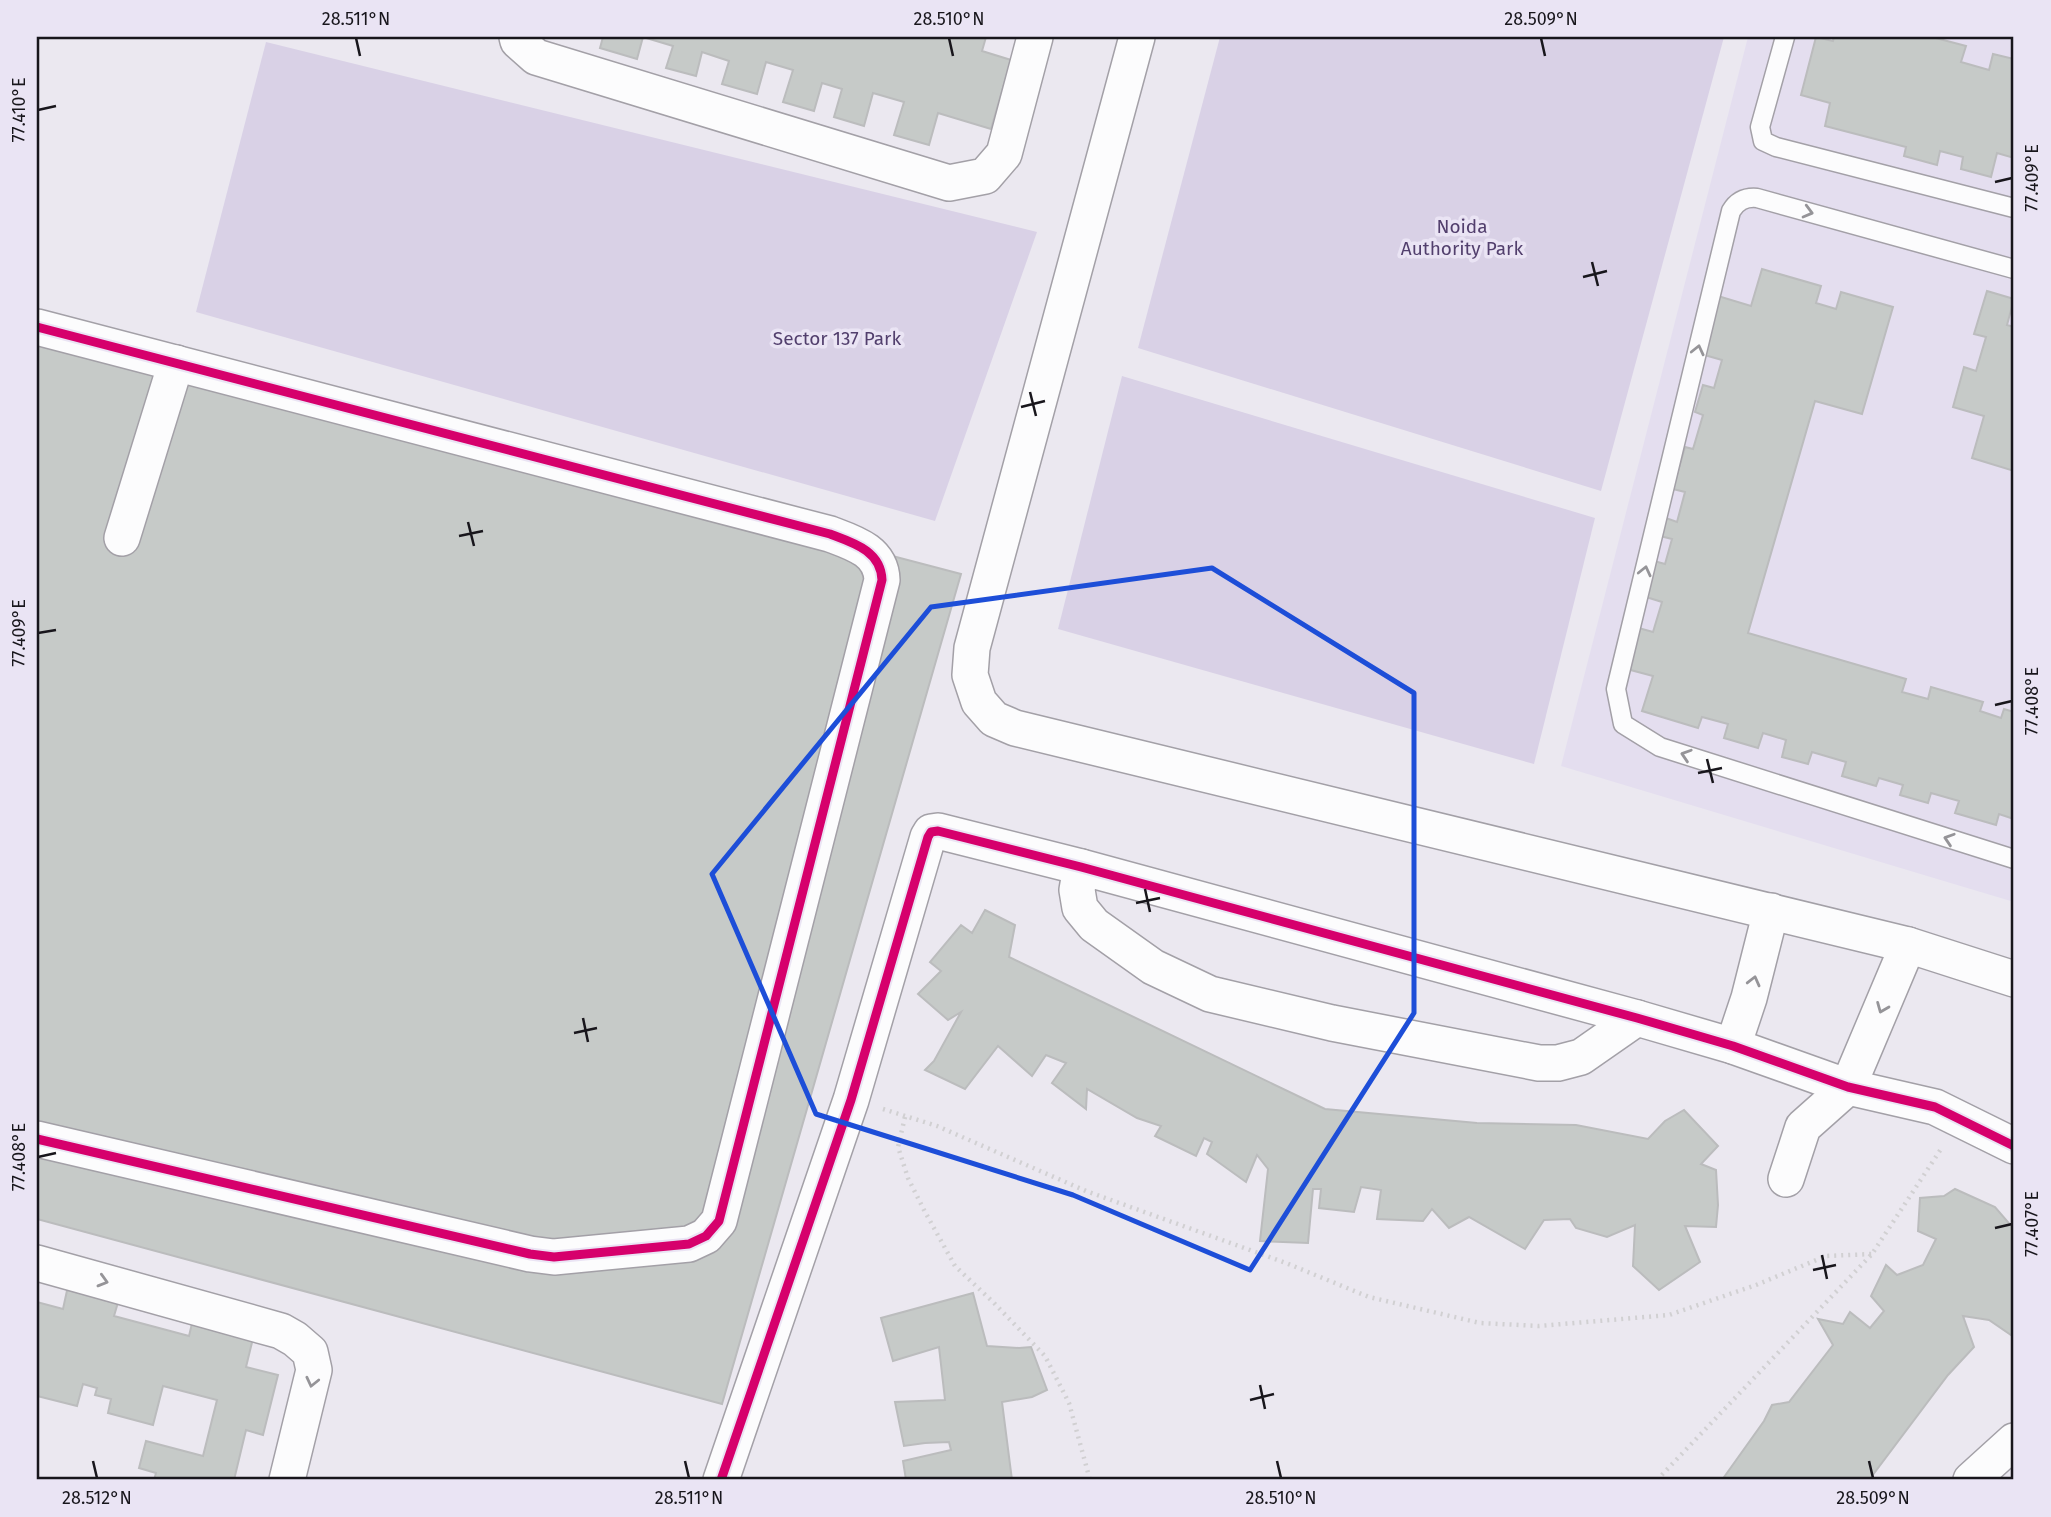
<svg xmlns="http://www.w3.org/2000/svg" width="2051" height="1517" font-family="'Fira Sans',sans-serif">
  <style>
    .built { fill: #e4deef }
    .green { fill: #d9d1e6 }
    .building { fill: #c6cac8; stroke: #bbbcbd; stroke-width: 2 }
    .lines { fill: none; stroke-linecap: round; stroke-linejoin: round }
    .lane-casing { stroke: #a3a0a7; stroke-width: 21 }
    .street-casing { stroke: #a3a0a7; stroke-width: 38 }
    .path { stroke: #d1d0d2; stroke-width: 4.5; stroke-dasharray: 2 5; stroke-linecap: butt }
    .lane { stroke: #fcfcfd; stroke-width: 18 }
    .street { stroke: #fcfcfd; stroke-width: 35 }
    .cycleway-casing { stroke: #eae4f4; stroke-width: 13 }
    .cycleway { stroke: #d6006c; stroke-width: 9 }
    .oneway { stroke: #959498 }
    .marked { fill: none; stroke: #1d4ed8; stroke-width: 5; stroke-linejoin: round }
    .ticks { fill: none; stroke: #18161c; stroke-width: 2.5 }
    .labels { text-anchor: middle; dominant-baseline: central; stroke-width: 7; stroke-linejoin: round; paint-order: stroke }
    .park-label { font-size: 19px; fill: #523f6d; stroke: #eae4f4 }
    .neatline { fill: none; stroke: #18161c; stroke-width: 2.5 }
    .ticks-label { font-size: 18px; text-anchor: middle; fill: #18161c }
  </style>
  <rect width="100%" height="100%" fill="#ebe8f0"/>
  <path class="built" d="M1748 37H2014V902L1561 766Z"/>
  <g class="green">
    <path d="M1220 37H1724L1601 491 1138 348Z"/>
    <path d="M266 42 1037 232 935 521 196 312Z"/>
    <path d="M1122 376 1595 518 1534 764 1058 629Z"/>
  </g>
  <g class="building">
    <path d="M603 37H986L982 51 1011 60 991 129 938 113 929 145 894 135 904 102 873 93 864 126 834 117 842 89 822 83 814 111 783 102 793 70 766 62 757 94 722 84 729 61 702 52 696 76 666 68 673 46 643 37 637 59 600 48Z"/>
    <path d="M1816 37 1833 41 1834 37H1932L1966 46 1961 62 1989 70 1993 54 2014 59V158L1997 153 1991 177 1961 169 1963 157 1940 151 1937 165 1904 156 1906 147 1825 126 1830 103 1801 95Z"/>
    <path d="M1762 269 1821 286 1816 303 1836 309 1841 292 1893 307 1862 414 1815 401 1748 633 1906 679 1902 692 1928 699 1931 687 1983 702 1980 711 2001 718 2004 709 2014 712V819L1999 814 1996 825 1955 813 1959 801 1931 793 1928 803 1900 795 1903 785 1879 778 1876 786 1842 776 1846 762 1812 752 1808 764 1782 757 1786 740 1763 733 1758 748 1724 738 1728 724 1702 717 1698 728 1642 711 1653 676 1623 668 1635 627 1653 632 1662 602 1643 596 1654 561 1665 564 1672 539 1660 536 1666 518 1677 522 1685 492 1673 489 1685 447 1693 449 1703 415 1695 412 1703 385 1714 388 1722 360 1701 354 1718 296 1751 306Z"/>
    <path d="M1987 291 2014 299 2007 325 2014 327V471L1972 458 1984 416 1953 407 1964 367 1976 371 1986 337 1974 334Z"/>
    <path d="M37 331 961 574 722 1404 37 1219Z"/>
    <path d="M985 910 1015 925 1009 957 1325 1109 1477 1123 1576 1125 1648 1139 1665 1121 1684 1110 1718 1146 1701 1164 1716 1170 1718 1205 1716 1227 1685 1226 1700 1262 1659 1290 1633 1266 1635 1225 1607 1237 1576 1228 1570 1219 1544 1220 1525 1249 1469 1217 1449 1228 1432 1209 1423 1221 1377 1219 1381 1190 1361 1187 1354 1212 1319 1208 1321 1189H1313L1308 1243 1260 1241 1268 1169 1257 1155 1246 1182 1207 1154 1212 1142 1204 1138 1196 1156 1155 1136 1161 1126 1137 1118 1087 1089 1086 1109 1052 1083 1066 1063 1046 1055 1032 1076 998 1046 965 1089 925 1070 934 1061 961 1012 948 1020 918 994 941 971 930 962 961 925 972 933Z"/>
    <path d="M1955 1189 1995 1207 2014 1229V1337L1989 1320 1963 1316 1974 1347 1948 1375 1869 1480H1722L1764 1421 1772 1405 1789 1402 1833 1345 1818 1319 1843 1324 1850 1312 1870 1328 1884 1311 1871 1296 1886 1265 1897 1275 1923 1265 1936 1239 1918 1231 1920 1198 1944 1196Z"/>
    <path d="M68 1286 119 1299 114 1316 189 1336 195 1311 256 1326 246 1367 278 1375 263 1435 246 1430 234 1480H154L156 1473 139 1468 146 1441 203 1456 217 1400 163 1386 153 1425 108 1413 111 1399 95 1395 97 1388 83 1384 77 1406 37 1396V1302L63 1309Z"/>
    <path d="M973 1293 987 1346 1019 1348 1031 1347 1047 1390 1032 1397 1002 1402 1012 1480H906L903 1461 951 1450 949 1442 925 1443 904 1446 895 1402 945 1400 939 1347 893 1361 881 1318Z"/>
  </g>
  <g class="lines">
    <defs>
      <g id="lane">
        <path d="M1785 37 1760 127 1763 141 1776 147 2014 208"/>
        <path d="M2014 269 1757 198C1745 197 1737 201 1731 211L1616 689 1623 724 1660 747 2014 859"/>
      </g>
      <g id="street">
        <path d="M517 37 518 41 536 57 949 183 985 176 1004 154 1035 37"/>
        <path d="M1137 37 972 648 970 675 979 702 994 719 1015 728 1908 945 2014 979"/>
        <path d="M37 327 830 534C854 543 881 551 882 580L719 1221 706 1236 689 1244 554 1257 530 1254 37 1139"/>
        <path d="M122 538 176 363"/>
        <path d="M1081 867 1077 890 1080 908 1094 925 1153 967 1210 994 1332 1023 1539 1063H1558L1581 1057 1637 1018"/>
        <path d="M1733 1046 1749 998 1771 911"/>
        <path d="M1786 1179 1803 1127 1848 1087 1908 945"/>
        <path d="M37 1263 281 1331 295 1339 310 1352 314 1370 287 1480"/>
        <path d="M721 1480 851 1100 928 837 931 832 938 831 1081 867 1637 1018 1733 1046 1848 1087 1935 1107 2014 1146"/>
        <path d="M1971 1480 2014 1441"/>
      </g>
    </defs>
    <use href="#lane" class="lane-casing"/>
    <use href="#street" class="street-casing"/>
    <g class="path">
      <path d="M883 1109 937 1126 1086 1191 1286 1263 1369 1297 1480 1323 1539 1326 1669 1315 1756 1285 1826 1256 1872 1254"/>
      <path d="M905 1117 898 1147 908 1178 924 1210 955 1266 994 1303 1045 1356 1069 1403 1090 1480"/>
      <path d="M1657 1480 1872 1254 1941 1149"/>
    </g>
    <use href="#lane" class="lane"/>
    <use href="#street" class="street"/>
    <defs>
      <g id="cycleway">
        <path d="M37 327 830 534C854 543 881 551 882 580L719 1221 706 1236 689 1244 554 1257 530 1254 37 1139"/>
        <path d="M721 1480 851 1100 928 837 931 832 938 831 1081 867 1637 1018 1733 1046 1848 1087 1935 1107 2014 1146"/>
      </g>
    </defs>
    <use href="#cycleway" class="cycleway-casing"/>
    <use href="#cycleway" class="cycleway"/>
  </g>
  <defs><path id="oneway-chevron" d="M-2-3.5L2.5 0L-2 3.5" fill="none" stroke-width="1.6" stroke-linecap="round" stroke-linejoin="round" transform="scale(1.75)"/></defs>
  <g class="oneway">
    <use href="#oneway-chevron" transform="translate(1808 212) rotate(15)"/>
    <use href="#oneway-chevron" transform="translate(1698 350) rotate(-77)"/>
    <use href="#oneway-chevron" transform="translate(1645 571) rotate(-77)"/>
    <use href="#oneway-chevron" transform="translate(1686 755) rotate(-162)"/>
    <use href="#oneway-chevron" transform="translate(1949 839) rotate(-162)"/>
    <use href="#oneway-chevron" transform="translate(1754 981) rotate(-76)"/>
    <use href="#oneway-chevron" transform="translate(1882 1008) rotate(112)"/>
    <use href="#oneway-chevron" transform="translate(103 1281) rotate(16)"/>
    <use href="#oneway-chevron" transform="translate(312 1382) rotate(103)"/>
  </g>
  <path class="marked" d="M1212 568 1414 693V1013L1250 1270 1073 1195 816 1114 712 874 931 607Z"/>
  <path class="ticks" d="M356 38 360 56M949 38 953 56M1541 38 1545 56M38 110 56 106M1995 182 2012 178M1592 262 1598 286M1583 277 1607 271M1030 392 1036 416M1021 407 1045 401M468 522 474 546M459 536 483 531M38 633 56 630M1995 705 2012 701M1707 759 1713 783M1698 773 1722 768M1145 889 1150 912M1136 903 1160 898M583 1018 588 1042M574 1033 597 1028M38 1157 56 1153M1995 1228 2012 1224M1822 1255 1827 1279M1813 1270 1836 1265M1260 1385 1265 1409M1250 1400 1274 1394M93 1461 97 1478M685 1461 689 1478M1277 1461 1281 1478M1869 1461 1873 1478"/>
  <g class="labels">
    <g class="park-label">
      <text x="1462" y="226">Noida<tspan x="1462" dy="22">Authority Park</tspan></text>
      <text x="837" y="338">Sector 137 Park</text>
    </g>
  </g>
  <rect width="2051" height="1517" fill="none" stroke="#eae4f4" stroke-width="77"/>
  <rect x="38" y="38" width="1974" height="1440" class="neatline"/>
  <g class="ticks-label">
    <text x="356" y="25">28.511°N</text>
    <text x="949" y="25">28.510°N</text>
    <text x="1541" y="25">28.509°N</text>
    <text transform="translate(19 110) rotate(-90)" y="6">77.410°E</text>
    <text transform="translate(2032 178) rotate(-90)" y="6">77.409°E</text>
    <text transform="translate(19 633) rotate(-90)" y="6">77.409°E</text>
    <text transform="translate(2032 701) rotate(-90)" y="6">77.408°E</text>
    <text transform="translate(19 1157) rotate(-90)" y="6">77.408°E</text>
    <text transform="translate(2032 1224) rotate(-90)" y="6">77.407°E</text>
    <text x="97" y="1504">28.512°N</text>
    <text x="689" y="1504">28.511°N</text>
    <text x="1281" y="1504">28.510°N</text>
    <text x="1873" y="1504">28.509°N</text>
  </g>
</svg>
